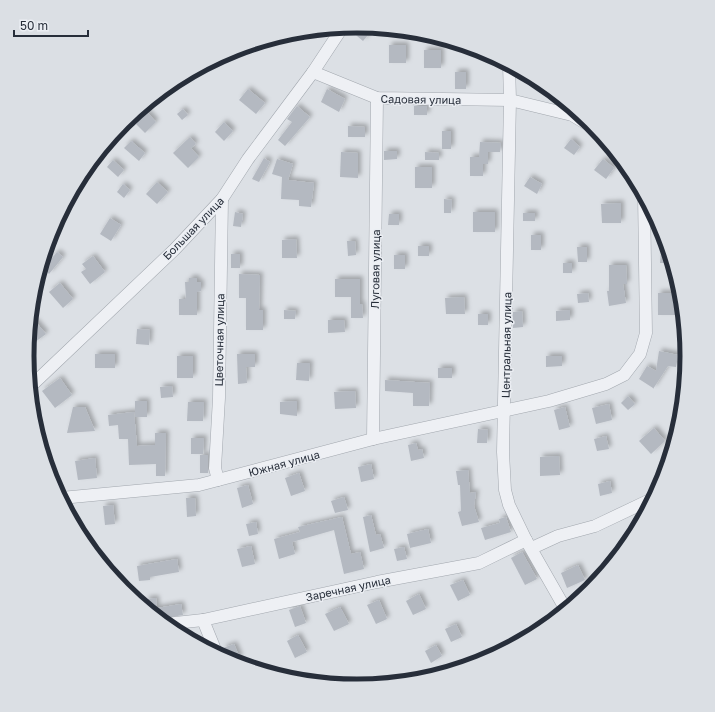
<svg xmlns="http://www.w3.org/2000/svg" width="715" height="712" font-family="'Golos Text',sans-serif">
  <style>
    .building { fill: #b4b9c1; filter: url(#shadow) }
    .lines { fill: none; stroke-linecap: round; stroke-linejoin: round }
    .minor-casing { stroke: #a2a7ae; stroke-width: 13 }
    .minor { stroke: #eef0f4; stroke-width: 12 }
    .labels { text-anchor: middle; dominant-baseline: central; stroke-width: 3; stroke-linejoin: round; paint-order: stroke }
    .street-label { font-size: 11px; fill: #272e3a; stroke: #ebeef3 }
    .rim { fill: none; stroke: #272e3a; stroke-width: 5 }
  </style>
  <defs>
    <filter id="shadow"><feDropShadow dx="3" dy="-3" stdDeviation="2" flood-color="#0004"/></filter>
  </defs>
  <rect width="100%" height="100%" fill="#dce0e5"/>
  <g class="building">
    <path d="M355 26H358L374 28 363 41 351 31Z"/>
    <rect x="389" y="45" width="17" height="18"/>
    <rect x="424" y="50" width="17" height="18"/>
    <rect x="455" y="72" width="11" height="17"/>
    <path d="M248 89 265 103 256 114 239 100Z"/>
    <path d="M327 89 345 99 339 112 321 102Z"/>
    <path d="M297 106 310 117 285 146 278 140 292 122 287 119Z"/>
    <rect x="414" y="106" width="13" height="9"/>
    <path d="M183 109 188 115 182 120 177 114Z"/>
    <path d="M147 112 156 122 145 133 136 124Z"/>
    <path d="M224 122 233 131 224 141 215 132Z"/>
    <path d="M348 126 365 127V137H348Z"/>
    <rect x="442" y="131" width="9" height="18"/>
    <path d="M190 137 196 144 191 148 199 157 188 168 173 153Z"/>
    <path d="M571 139 580 147 574 155 564 148Z"/>
    <path d="M131 141 145 153 139 161 124 148Z"/>
    <path d="M480 142 501 143 500 152H488V164H483V176H470V157H479Z"/>
    <path d="M384 151H397V159L384 160Z"/>
    <path d="M341 152 358 153V178L340 177Z"/>
    <path d="M425 152 439 153V160H425Z"/>
    <path d="M264 158 270 162 259 182 252 179Z"/>
    <path d="M277 159 293 164 288 180 314 183 311 207 299 206V200L281 199 282 177 272 174Z"/>
    <path d="M603 159 614 168 606 179 594 170Z"/>
    <path d="M113 160 124 170 118 177 107 167Z"/>
    <rect x="415" y="167" width="17" height="21"/>
    <path d="M530 177 542 184 537 194 524 186Z"/>
    <path d="M157 182 168 192 157 204 146 194Z"/>
    <path d="M123 184 130 190 124 198 117 192Z"/>
    <path d="M444 199 452 200 451 213H444Z"/>
    <path d="M621 203V223H602L601 204Z"/>
    <path d="M235 212 243 214 241 227 233 226Z"/>
    <rect x="473" y="212" width="22" height="20"/>
    <rect x="523" y="213" width="12" height="8"/>
    <path d="M389 214H399V225H388Z"/>
    <path d="M110 218 121 225 111 241 100 234Z"/>
    <rect x="531" y="235" width="10" height="15"/>
    <path d="M296 239 297 258H282V240Z"/>
    <path d="M347 241H355L356 255 348 256Z"/>
    <rect x="418" y="246" width="11" height="10"/>
    <path d="M577 247H587V262H578Z"/>
    <path d="M661 251H669L671 263H660Z"/>
    <path d="M57 252 63 257 49 274 44 268Z"/>
    <rect x="231" y="254" width="9" height="14"/>
    <rect x="394" y="255" width="11" height="14"/>
    <path d="M93 256 105 272 90 284 81 272 86 269 82 264Z"/>
    <rect x="563" y="263" width="9" height="10"/>
    <path d="M609 265H626L627 284H623L626 303 609 306 607 291H609Z"/>
    <path d="M239 274 260 275 259 310H263V330H246V298H239Z"/>
    <path d="M189 278H197V282H201V291L197 292V315H179V299H186L185 282H189Z"/>
    <path d="M335 279H360V304H362L363 318H351V297H335Z"/>
    <path d="M60 283 73 299 63 308 49 292Z"/>
    <path d="M588 293 589 302 578 303 577 294Z"/>
    <rect x="658" y="293" width="17" height="22"/>
    <path d="M464 297 465 314H446L445 298Z"/>
    <path d="M284 310 296 311 295 319H284Z"/>
    <path d="M570 310V320L556 321V311Z"/>
    <path d="M522 311 523 327 513 328V312Z"/>
    <rect x="478" y="314" width="10" height="11"/>
    <path d="M328 320H344L345 332 328 333Z"/>
    <path d="M35 321 46 334 35 342 30 335 31 325Z"/>
    <path d="M137 329 150 330 149 345 136 344Z"/>
    <path d="M659 351 678 355 676 367 668 366 653 389V388L639 379 647 366 656 371Z"/>
    <rect x="95" y="354" width="20" height="14"/>
    <path d="M237 354H255V367H246L247 383 238 384Z"/>
    <rect x="177" y="356" width="16" height="22"/>
    <path d="M546 356H562V366L546 367Z"/>
    <path d="M297 363H310L309 381 296 380Z"/>
    <rect x="438" y="368" width="14" height="10"/>
    <path d="M60 378 72 395 55 408 42 391Z"/>
    <path d="M385 380 430 383 429 406H413V393L385 391Z"/>
    <path d="M172 386 173 397 161 398 160 387Z"/>
    <path d="M355 391 356 408 335 409 334 392Z"/>
    <path d="M628 396 635 404 628 410 621 403Z"/>
    <rect x="135" y="401" width="12" height="16"/>
    <path d="M297 401V416L280 414V402Z"/>
    <path d="M188 402H204L203 421H187Z"/>
    <path d="M609 404 612 420 596 424 592 408Z"/>
    <path d="M73 407H85L95 431 67 433Z"/>
    <path d="M565 407 570 427 559 430 554 410Z"/>
    <path d="M134 412 137 446 155 445V433H166L165 476H156V464L129 465 128 439H119L118 425 109 426 108 415Z"/>
    <path d="M654 428 665 441 651 454 639 441Z"/>
    <path d="M478 429 488 430 487 443H477Z"/>
    <path d="M606 436 609 449 597 451 594 439Z"/>
    <path d="M191 438H204L203 454H191Z"/>
    <path d="M416 443 418 450 422 449 424 458 411 461 408 445Z"/>
    <rect x="200" y="455" width="8" height="18"/>
    <path d="M559 456 560 475 540 476V457Z"/>
    <path d="M95 458 97 478 78 480 75 461Z"/>
    <path d="M371 464 374 479 361 482 358 467Z"/>
    <path d="M468 470 470 493 476 492 474 506 479 522 462 526 458 512 461 511 460 485H458L456 471Z"/>
    <path d="M299 473 305 491 291 496 285 478Z"/>
    <path d="M610 481 612 493 600 496 598 484Z"/>
    <path d="M248 485 253 504 242 508 237 488Z"/>
    <path d="M344 497 348 510 335 513 331 501Z"/>
    <path d="M186 498H195L196 516 187 517Z"/>
    <path d="M113 505 115 524 105 525 103 506Z"/>
    <path d="M371 515 376 535 380 534 384 548 370 552 363 517Z"/>
    <path d="M342 517 351 554 360 552 364 569 344 574 334 530 292 542 295 554 279 559 274 539 300 532 298 527Z"/>
    <path d="M506 517 511 532 485 540 481 528 500 523 499 519Z"/>
    <path d="M256 522 258 534 249 536 246 524Z"/>
    <path d="M428 529 431 543 410 548 407 534Z"/>
    <path d="M251 546 255 564 242 567 237 549Z"/>
    <path d="M404 547 407 559 397 561 394 549Z"/>
    <path d="M522 552 537 579 525 585 511 558Z"/>
    <path d="M177 559 179 572 150 577V580L139 581 137 566Z"/>
    <path d="M578 565 585 580 567 588 561 573Z"/>
    <path d="M463 580 470 595 458 601 450 585Z"/>
    <path d="M419 594 426 609 413 615 406 601Z"/>
    <path d="M156 598 157 608 181 604 183 615 160 619 147 608 146 599Z"/>
    <path d="M379 600 387 619 376 624 367 605Z"/>
    <path d="M300 606 306 623 295 627 289 610Z"/>
    <path d="M340 607 349 624 334 631 325 614Z"/>
    <path d="M456 624 462 637 451 642 445 629Z"/>
    <path d="M298 635 307 652 295 658 287 641Z"/>
    <path d="M234 644 240 658 232 661 228 659 223 648Z"/>
    <path d="M436 645 442 656 431 663 425 651Z"/>
  </g>
  <g class="lines">
    <defs>
      <g id="minor">
        <path d="M509 64 510 100 503 452 505 490 509 505 526 540 566 610"/>
        <path d="M313 72 377 98 510 100 572 115 597 130"/>
        <path d="M73 192 84 172"/>
        <path d="M31 386 175 249 222 199 248 159 313 72 342 28"/>
        <path d="M373 439 377 98"/>
        <path d="M218 480 215 468 219 398 222 199"/>
        <path d="M61 498 199 485 373 439 549 401 606 384 624 375 640 354 646 333 644 194"/>
        <path d="M532 548 558 536 595 526 654 498"/>
        <path d="M203 620 216 652"/>
        <path d="M166 624 203 620 377 582 479 563 526 540"/>
      </g>
    </defs>
    <use href="#minor" class="minor-casing"/>
    <use href="#minor" class="minor"/>
  </g>
  <g class="labels">
    <g class="street-label">
      <text transform="translate(421 99) rotate(1)">Садовая улица</text>
      <text transform="translate(193 228) rotate(-46)">Большая улица</text>
      <text transform="translate(375 269) rotate(-89)">Луговая улица</text>
      <text transform="translate(219 340) rotate(-89)">Цветочная улица</text>
      <text transform="translate(506 345) rotate(-89)">Центральная улица</text>
      <text transform="translate(284 463) rotate(-15)">Южная улица</text>
      <text transform="translate(348 588) rotate(-12)">Заречная улица</text>
    </g>
  </g>
  <path d="M0 0H715V712H0ZM34 356a323 323 0 1 1 646 0a323 323 0 1 1-646 0Z" fill="#dbdfe4" fill-rule="evenodd"/>
  <path class="rim" d="M34 356a323 323 0 1 1 646 0a323 323 0 1 1-646 0Z"/>
  <path d="M14 30v6h74v-6" fill="none" stroke="#272e3a" stroke-width="2"/>
  <text x="20" y="30" font-size="12" fill="#272e3a" stroke="#ebeef3" stroke-width="3" paint-order="stroke">50 m</text>
</svg>
